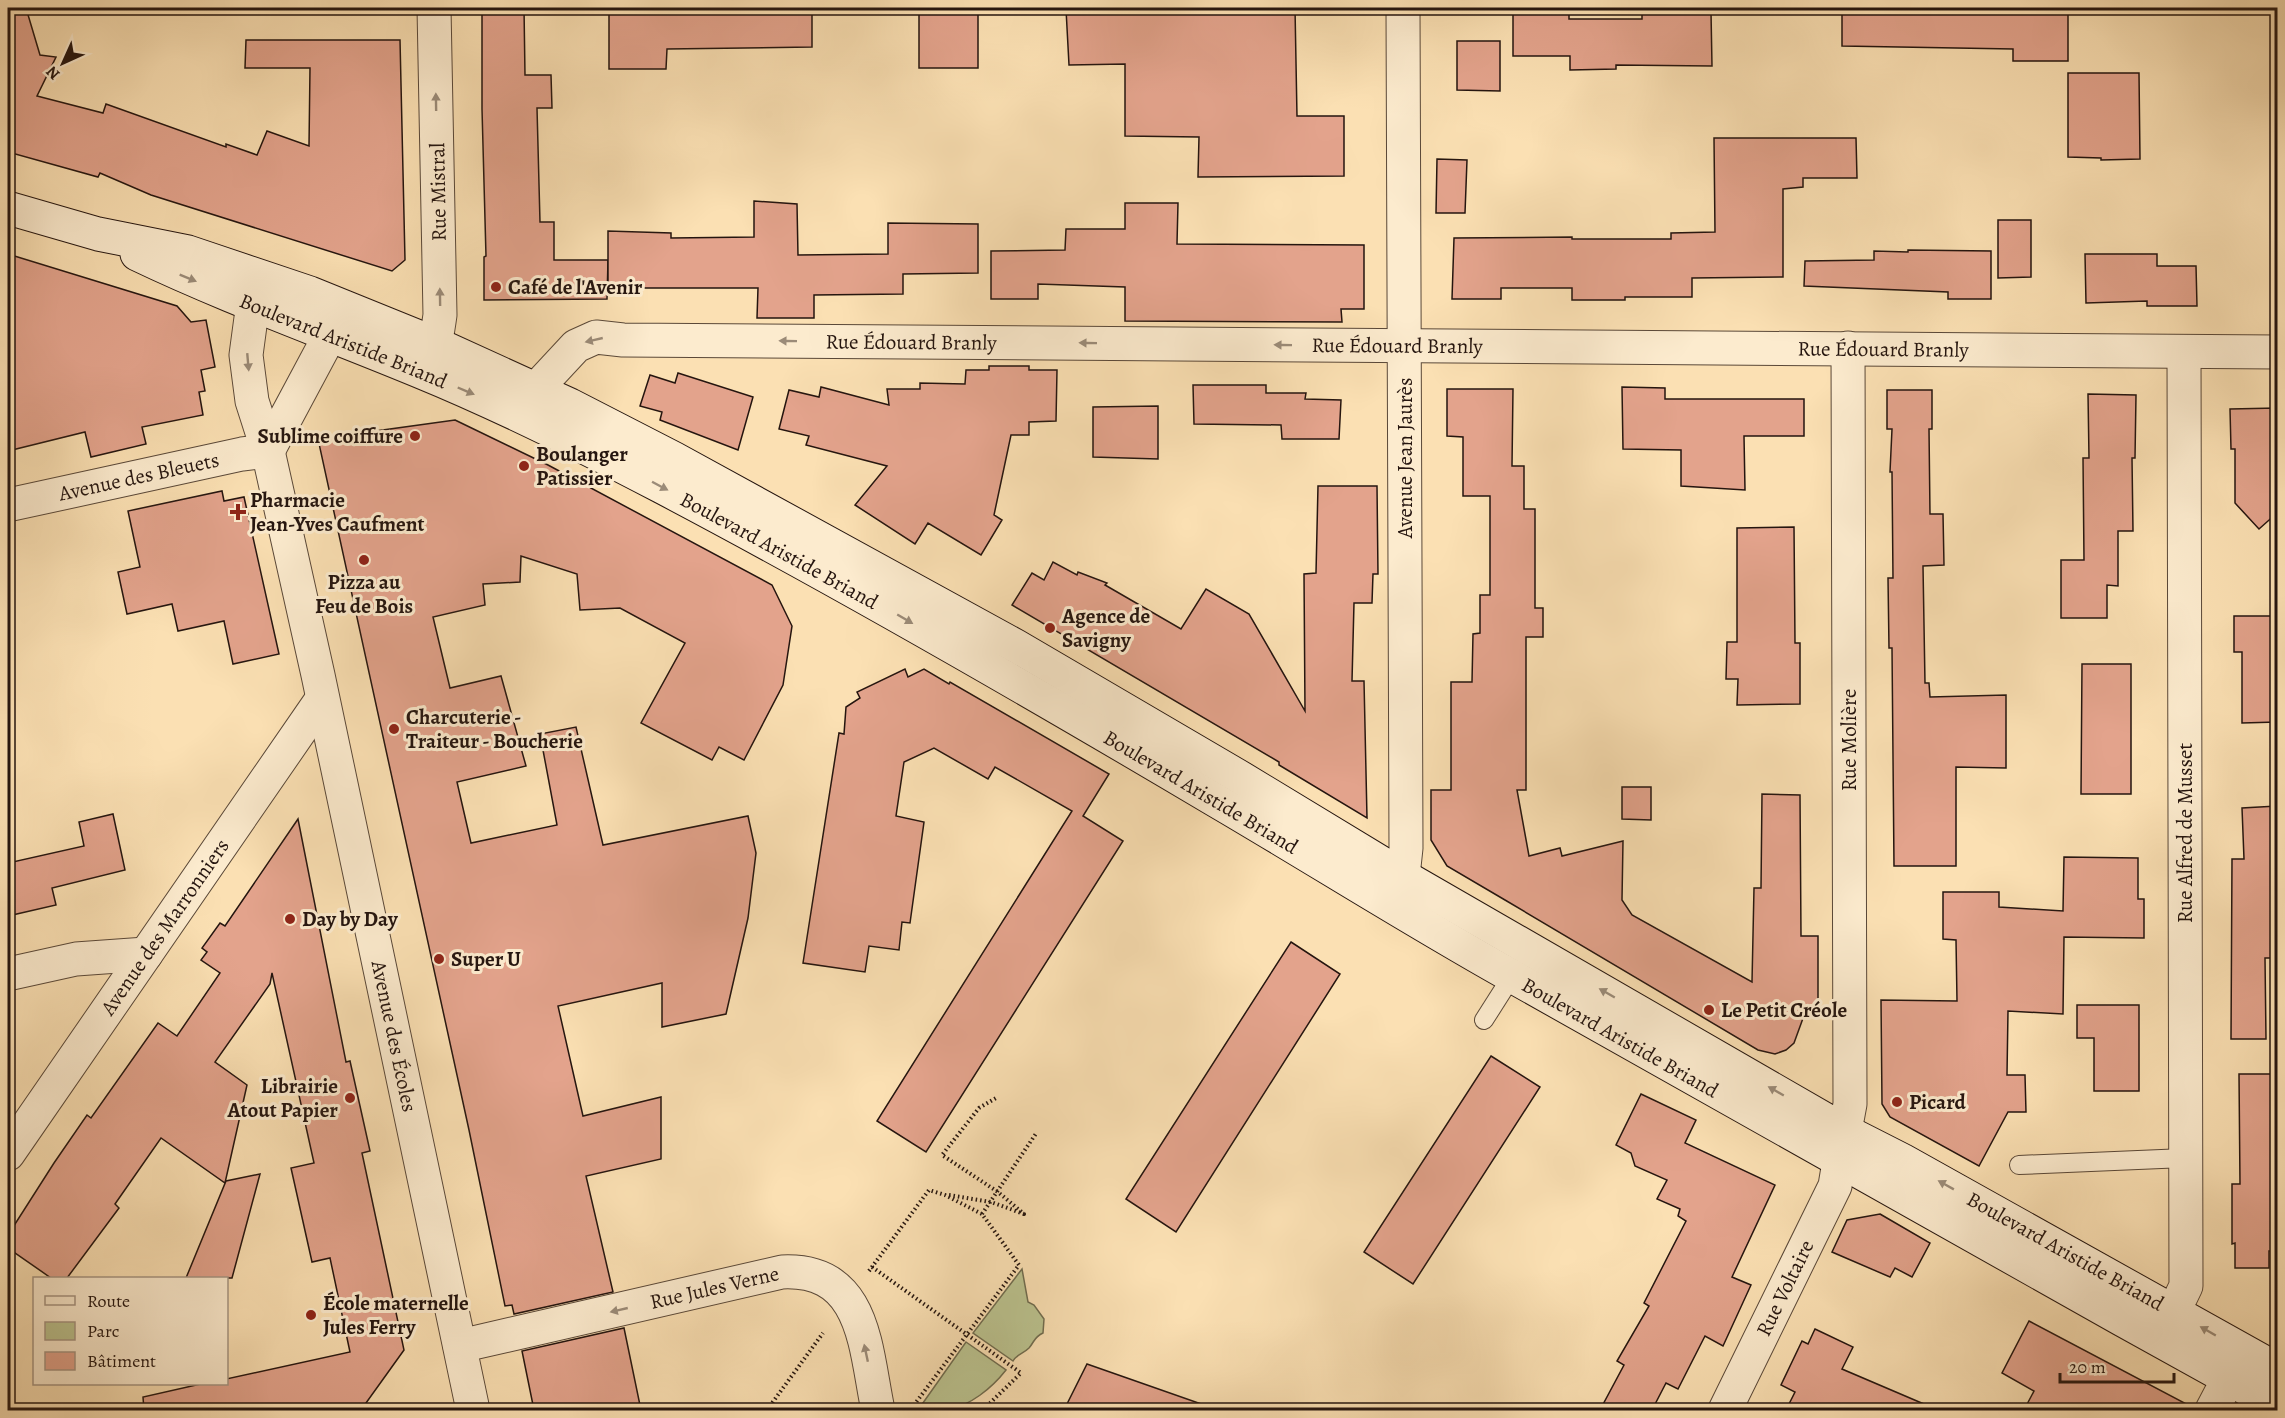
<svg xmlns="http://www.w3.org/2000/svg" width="2285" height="1418" font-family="Alegreya,serif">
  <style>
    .green { fill: #bbc38f; stroke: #706c4f; stroke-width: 1.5 }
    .building { fill: #e3a38c; stroke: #25150f; stroke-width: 1.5 }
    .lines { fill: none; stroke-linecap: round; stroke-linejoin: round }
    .lane-casing { stroke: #5a4838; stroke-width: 20 }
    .street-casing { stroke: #5a4838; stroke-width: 35 }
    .secondary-casing { stroke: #25150f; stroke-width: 35 }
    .path { stroke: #25150f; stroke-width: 4; stroke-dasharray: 1.5 3; stroke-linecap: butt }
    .lane { stroke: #fcebce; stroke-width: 18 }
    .street { stroke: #fcebce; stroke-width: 33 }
    .secondary { stroke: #fcebce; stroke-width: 33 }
    .oneway { fill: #9b8b78 }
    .poi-dot { fill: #8f2418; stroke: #fcebce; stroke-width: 2 }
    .labels { text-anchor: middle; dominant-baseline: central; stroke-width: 6; stroke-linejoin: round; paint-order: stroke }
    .street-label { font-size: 21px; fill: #25150f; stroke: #fcebce }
    .poi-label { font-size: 21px; font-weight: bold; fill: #25150f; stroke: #fcebce; text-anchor: start }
  </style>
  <rect width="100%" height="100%" fill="#fbe0b3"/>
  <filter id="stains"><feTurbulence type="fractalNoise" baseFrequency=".00333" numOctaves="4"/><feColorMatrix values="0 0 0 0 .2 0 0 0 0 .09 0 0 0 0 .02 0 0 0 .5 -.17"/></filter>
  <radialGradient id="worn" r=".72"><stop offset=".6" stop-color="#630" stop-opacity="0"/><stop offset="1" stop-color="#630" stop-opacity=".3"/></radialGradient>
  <g class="green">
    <path d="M1022 1269 1028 1302 1034 1305 1044 1319 1043 1333C1034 1337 1035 1341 1029 1348 1023 1354 1017 1354 1013 1361L973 1333Z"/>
    <path d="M966 1342 1006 1370C992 1388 970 1406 947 1410 938 1412 927 1411 918 1410Z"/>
  </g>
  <g class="building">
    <path d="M8 8H26L40 55 56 57 37 96 103 113 106 104 226 147V144L257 155 267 131 309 146 310 68H245L246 40H400L405 260 392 271 151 195 100 173 98 177 8 152Z"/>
    <path d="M482 8H524L525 75H551L552 108H537L540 222H554V260H608L607 299 484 300V257L486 256 482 109Z"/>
    <path d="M628 8 681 11V8H812V47L667 49 666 69H609V11L628 12Z"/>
    <path d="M1074 8H1295L1297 116H1344V176L1198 177 1199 137 1125 136V64L1069 65 1066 9Z"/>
    <path d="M1513 8H1569V19H1642V12H1711L1712 66 1616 65V69L1570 70V56H1513Z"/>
    <path d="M1842 8H2068V61H2013V49L1842 46Z"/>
    <rect x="919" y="14" width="59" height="54"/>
    <path d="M1457 41H1500V91L1457 90Z"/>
    <path d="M2068 73H2139L2140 159 2101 160V158L2068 157Z"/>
    <path d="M1714 138H1856L1857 178H1803V187L1783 189V277L1692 278V297H1625V300H1572V288H1501V299H1452L1454 238 1572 237V239H1671V233L1715 232Z"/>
    <path d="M1437 159 1467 160 1465 213H1436Z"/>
    <path d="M754 201 797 204 798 255 888 254V223L978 224V273L903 274V294L814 295V318H757L758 288H608V231L671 233V238L754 237Z"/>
    <path d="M1125 203H1178L1177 244 1364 245V309H1341L1342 322 1125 321V287L1038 284V299H991V251L1065 250 1066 229H1125Z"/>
    <path d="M1998 220H2031V277L1998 278Z"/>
    <path d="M1908 250 1991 251V299H1948V292L1804 286 1805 261 1874 260V251L1908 252Z"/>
    <path d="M8 254 177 306 191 322 206 320 215 367 201 370 205 391 199 392 203 415 142 427 146 444 91 457 85 432 8 451Z"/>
    <path d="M2085 254H2157V266H2196L2197 306H2147V301L2086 303Z"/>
    <path d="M989 366H1029V370H1057L1056 421 1029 422V435H1011L994 515 1002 520 981 555 928 523 915 544 855 505 887 466 806 445 809 436 779 429 789 390 819 397 821 387 889 405 887 389H920V383L965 384 966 370H989Z"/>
    <path d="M678 373 753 397 738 450 660 420 662 412 640 406 650 375 675 383Z"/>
    <path d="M1193 385H1266V393H1306L1305 399 1341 400 1339 439H1282L1281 425 1194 424Z"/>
    <path d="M1622 387 1665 388V399H1804V436H1744L1745 490 1681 486V450L1623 449Z"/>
    <path d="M1447 389H1513L1512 466H1524V509H1535V608H1543V637H1526V790H1517L1529 856 1560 848 1562 856 1623 841 1622 900 1632 915 1752 982 1754 888H1761L1762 794 1800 795 1801 936H1818V1009L1806 1010 1794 1043 1786 1050 1775 1054 1758 1050 1505 900 1447 866 1431 840V790H1451V682H1472L1473 634 1480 633V595H1490V496H1463V437L1447 436Z"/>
    <path d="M1887 390H1932V429H1929L1930 514H1943L1944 565 1923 566 1925 683H1929L1930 697 2006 695V768L1956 767V866H1894L1892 648H1889L1888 578H1893L1892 472H1890L1892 429H1887Z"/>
    <path d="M2088 394 2136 395 2135 458H2132L2133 531H2118V586L2107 585V618H2061V560H2084L2083 458H2089Z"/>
    <path d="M1158 406V459L1093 457V407Z"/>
    <path d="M2277 408V513L2259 529 2235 503V449H2231L2230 409Z"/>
    <path d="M455 420 548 465 772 585 792 626 783 685 744 760 719 747 712 760 641 723 685 643 620 608 580 610 577 574 521 556 520 582 483 584 485 605 433 617 450 688 501 676 526 766 457 782 471 843 557 825 540 734 576 727 603 845 748 816 756 853 748 918 726 1014 662 1027V983L558 1006 583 1116 661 1097V1159L586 1176 613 1292 514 1314 512 1305 505 1306 469 1130 318 439Z"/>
    <path d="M1318 486H1377L1378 574H1373L1372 603H1354L1352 681H1364L1367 818 1279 765V762L1012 605 1032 573 1044 580 1053 562 1077 575 1078 572 1107 583 1105 585 1181 629 1206 589 1249 614 1305 711 1304 574 1316 573Z"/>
    <path d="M222 491 224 501 244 497 279 654 233 664 224 621 178 631 172 604 127 614 118 572 140 567 128 511Z"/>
    <path d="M1794 527 1795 643H1800V704L1737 705 1738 679H1726L1727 642H1737V528Z"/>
    <path d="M2234 616H2277V722L2242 723V652H2234Z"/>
    <path d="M2082 664H2131V794H2081Z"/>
    <path d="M905 669 908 677 924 669 949 684 950 682 1109 774 1083 816 1123 841 926 1152 877 1121 1072 811 995 767 988 779 934 748 904 762 896 816 924 822 910 923 902 922 899 950 869 946 865 972 803 963 839 733 844 734 846 707 860 698 857 692Z"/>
    <path d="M1622 787H1651V820L1622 819Z"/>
    <path d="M2277 806V958H2265L2266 1039H2231L2232 859H2244L2242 808Z"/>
    <path d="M113 814 125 870 52 888 56 905 8 916V863L84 846 79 822Z"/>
    <path d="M298 819 346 1062 350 1061 370 1151 362 1153 404 1350 361 1410H144L143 1397 205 1383H226V1379L350 1352 330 1258 312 1262 291 1168 314 1163 272 973 270 984 215 1062 247 1085 225 1183 161 1138 115 1204 119 1208 67 1278H51L8 1248V1235L54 1163 87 1115 91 1118 158 1023 177 1036 220 973 201 960 207 952 202 948 220 923 225 926Z"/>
    <path d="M2064 857 2138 858V899H2144V938L2064 937 2063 1014 2008 1011 2007 1075H2025L2026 1112H2008L1979 1166 1890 1117 1882 1104 1881 1000 1957 1001 1956 940 1943 939V892H1999V907L2063 911Z"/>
    <path d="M1291 942 1340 974 1176 1232 1126 1199Z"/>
    <path d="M2077 1005H2139V1091H2094V1038H2077Z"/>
    <path d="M1491 1056 1540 1087 1413 1284 1364 1252Z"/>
    <path d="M2239 1074H2277V1251H2269V1268H2235V1243L2232 1244V1184H2240Z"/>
    <path d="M1641 1094 1696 1120 1685 1143 1775 1185 1732 1277 1751 1285 1723 1346 1705 1336 1678 1389 1666 1383 1652 1410H1600L1624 1365 1617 1361 1649 1306 1644 1303 1686 1221 1678 1216 1680 1209 1657 1199 1667 1180 1635 1166 1631 1153 1616 1145Z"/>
    <path d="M260 1174 232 1278H186L226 1181Z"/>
    <path d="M1880 1214 1930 1243 1912 1277 1895 1268 1890 1277 1832 1252 1847 1220Z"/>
    <path d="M2029 1321 2194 1408 2193 1410H2024L2034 1391 2002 1373Z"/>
    <path d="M624 1328 641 1410H534L522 1351Z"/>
    <path d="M1815 1329 1853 1347 1842 1369 1938 1410H1786L1795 1392 1781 1385 1802 1341 1808 1344Z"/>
    <path d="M1087 1364 1207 1406 1206 1410H1064Z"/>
  </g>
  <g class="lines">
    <defs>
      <g id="lane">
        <path d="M1484 1020 1512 976"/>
        <path d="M2019 1165 2185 1158"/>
      </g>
      <g id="street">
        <path id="s1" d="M253 303 246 355 252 401 268 451 318 675 473 1410"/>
        <path d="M422 367C436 351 437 335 440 315L434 8"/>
        <path id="s2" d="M536 389 576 346 596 337 623 340 2278 352"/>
        <path d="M268 451 330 335"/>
        <path id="s3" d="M8 505 242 454 268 451"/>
        <path d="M1395 901 1403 876 1406 848 1403 8"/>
        <path d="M8 974 76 959 146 954"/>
        <path d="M1845 1131 1850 1104 1848 348"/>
        <path id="s4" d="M8 1154 322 699"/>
        <path d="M2174 1311 2186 1286 2184 352"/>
        <path id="s5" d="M460 1346 782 1272C866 1268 865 1349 878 1410"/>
        <path id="s6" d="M1725 1410 1835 1186 1839 1162"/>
        <path d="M2212 1410 2242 1353"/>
      </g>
      <g id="secondary">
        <path id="s7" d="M8 208 98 234 188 252 310 293 436 344 570 405 675 459 1016 646 1238 776 1403 876 1845 1131 1902 1160 2278 1370"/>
        <path id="s8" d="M137 254C229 298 325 332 419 371 502 405 582 445 662 487 850 586 1033 692 1215 800 1314 858 1410 919 1510 975 1765 1120 2021 1264 2278 1406"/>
      </g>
    </defs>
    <use href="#lane" class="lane-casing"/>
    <use href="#street" class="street-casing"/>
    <use href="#secondary" class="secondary-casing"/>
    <g class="path">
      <path d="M949 1195 991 1202 1024 1214 998 1192 942 1155 979 1108 996 1098"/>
      <path d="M982 1214 1037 1132"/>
      <path d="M872 1267 1021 1373 990 1403 977 1410"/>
      <path d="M869 1271 929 1190 945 1195 982 1214 1019 1265 914 1405"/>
      <path d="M767 1410 823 1333"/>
    </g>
    <use href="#lane" class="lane"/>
    <use href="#street" class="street"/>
    <use href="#secondary" class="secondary"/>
  </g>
  <defs><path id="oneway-solid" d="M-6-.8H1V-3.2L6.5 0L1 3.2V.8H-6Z" transform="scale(1.5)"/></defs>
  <g class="oneway">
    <use href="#oneway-solid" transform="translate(436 102) rotate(-91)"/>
    <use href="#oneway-solid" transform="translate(188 278) rotate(22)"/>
    <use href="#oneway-solid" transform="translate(440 297) rotate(-91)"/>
    <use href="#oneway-solid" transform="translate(594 340) rotate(167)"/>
    <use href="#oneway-solid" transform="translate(788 341) rotate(-179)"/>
    <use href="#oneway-solid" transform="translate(1088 343) rotate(-179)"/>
    <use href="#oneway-solid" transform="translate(1283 345) rotate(-179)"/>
    <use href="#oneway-solid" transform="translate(248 362) rotate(85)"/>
    <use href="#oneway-solid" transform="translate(466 391) rotate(23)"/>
    <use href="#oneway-solid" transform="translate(660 486) rotate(28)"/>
    <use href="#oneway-solid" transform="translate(905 619) rotate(30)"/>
    <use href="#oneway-solid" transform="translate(1607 993) rotate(-150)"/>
    <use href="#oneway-solid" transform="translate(1776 1091) rotate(-150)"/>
    <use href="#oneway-solid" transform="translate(1946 1185) rotate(-151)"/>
    <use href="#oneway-solid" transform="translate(619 1310) rotate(167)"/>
    <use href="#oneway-solid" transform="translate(2208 1331) rotate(-150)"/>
    <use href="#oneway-solid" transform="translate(866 1353) rotate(-102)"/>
  </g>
  <g class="poi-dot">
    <circle cx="496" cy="287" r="6"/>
    <circle cx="415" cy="436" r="6"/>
    <circle cx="524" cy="466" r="6"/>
    <path d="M235 503h6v6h6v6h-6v6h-6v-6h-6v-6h6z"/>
    <circle cx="364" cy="560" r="6"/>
    <circle cx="1050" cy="628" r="6"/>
    <circle cx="394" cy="729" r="6"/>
    <circle cx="290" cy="919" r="6"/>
    <circle cx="439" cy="959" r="6"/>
    <circle cx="1709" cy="1010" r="6"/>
    <circle cx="350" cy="1098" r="6"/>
    <circle cx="1897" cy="1102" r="6"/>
    <circle cx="311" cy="1315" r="6"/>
  </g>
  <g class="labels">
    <g class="street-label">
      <text transform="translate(438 192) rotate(-91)">Rue Mistral</text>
      <text stroke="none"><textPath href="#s8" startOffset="224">Boulevard Aristide Briand</textPath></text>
      <text stroke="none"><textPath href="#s2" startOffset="396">Rue Édouard Branly</textPath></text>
      <text stroke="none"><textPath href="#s2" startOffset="882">Rue Édouard Branly</textPath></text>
      <text stroke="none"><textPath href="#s2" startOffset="1368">Rue Édouard Branly</textPath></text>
      <text transform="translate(1405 458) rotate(-90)">Avenue Jean Jaurès</text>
      <text stroke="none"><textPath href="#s3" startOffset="134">Avenue des Bleuets</textPath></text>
      <text stroke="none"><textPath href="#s8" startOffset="708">Boulevard Aristide Briand</textPath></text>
      <text transform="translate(1849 740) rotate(-90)">Rue Molière</text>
      <text stroke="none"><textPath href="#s8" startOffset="1194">Boulevard Aristide Briand</textPath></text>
      <text transform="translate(2185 833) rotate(-90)">Rue Alfred de Musset</text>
      <text stroke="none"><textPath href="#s4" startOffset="276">Avenue des Marronniers</textPath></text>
      <text stroke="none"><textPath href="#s1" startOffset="750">Avenue des Écoles</textPath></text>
      <text stroke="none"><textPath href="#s8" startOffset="1680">Boulevard Aristide Briand</textPath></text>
      <text stroke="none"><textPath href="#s7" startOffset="2316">Boulevard Aristide Briand</textPath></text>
      <text stroke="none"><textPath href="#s6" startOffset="136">Rue Voltaire</textPath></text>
      <text stroke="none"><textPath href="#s5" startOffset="261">Rue Jules Verne</textPath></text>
    </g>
    <g class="poi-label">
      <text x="508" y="287">Café de l'Avenir</text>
      <text x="403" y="436" text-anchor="end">Sublime coiffure</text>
      <text x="536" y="454">Boulanger<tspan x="536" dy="24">Patissier</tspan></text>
      <text x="250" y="500">Pharmacie<tspan x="250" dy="24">Jean-Yves Caufment</tspan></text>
      <text x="364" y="582" text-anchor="middle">Pizza au<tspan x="364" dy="24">Feu de Bois</tspan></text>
      <text x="1062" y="616">Agence de<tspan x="1062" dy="24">Savigny</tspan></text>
      <text x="406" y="717">Charcuterie -<tspan x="406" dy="24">Traiteur - Boucherie</tspan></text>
      <text x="302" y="919">Day by Day</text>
      <text x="451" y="959">Super U</text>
      <text x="1721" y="1010">Le Petit Créole</text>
      <text x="338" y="1086" text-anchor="end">Librairie<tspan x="338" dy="24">Atout Papier</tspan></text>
      <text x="1909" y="1102">Picard</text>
      <text x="323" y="1303">École maternelle<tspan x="323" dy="24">Jules Ferry</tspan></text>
    </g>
  </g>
  <rect width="2285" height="1418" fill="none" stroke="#fbe0b3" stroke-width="30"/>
  <rect x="9" y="9" width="2267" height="1400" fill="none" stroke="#25150f" stroke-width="3"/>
  <rect x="15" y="15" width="2255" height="1388" fill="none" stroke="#25150f" stroke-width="1.5"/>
  <rect x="33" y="1277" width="195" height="108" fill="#fcebce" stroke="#a69582" stroke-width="1.5"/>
  <rect x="45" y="1296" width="30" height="9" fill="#fcebce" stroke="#a69582" stroke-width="1.5"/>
  <text x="87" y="1307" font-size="18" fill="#25150f">Route</text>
  <rect x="45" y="1322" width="30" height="18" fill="#bbc38f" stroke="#a69582" stroke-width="1.5"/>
  <text x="87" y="1337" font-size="18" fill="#25150f">Parc</text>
  <rect x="45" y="1352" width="30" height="18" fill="#e3a38c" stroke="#a69582" stroke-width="1.5"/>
  <text x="87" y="1367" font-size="18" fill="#25150f">Bâtiment</text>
  <g transform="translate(63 63) rotate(225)" stroke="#fcebce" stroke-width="4.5" paint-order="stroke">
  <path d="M0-4.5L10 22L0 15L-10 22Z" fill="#25150f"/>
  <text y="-9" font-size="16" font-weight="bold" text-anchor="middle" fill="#25150f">N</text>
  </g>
  <path d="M2060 1373v9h114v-9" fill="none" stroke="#25150f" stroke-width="3"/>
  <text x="2069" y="1373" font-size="18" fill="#25150f" stroke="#fcebce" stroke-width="4.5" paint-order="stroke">20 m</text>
  <rect width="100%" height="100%" filter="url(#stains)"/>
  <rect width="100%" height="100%" fill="url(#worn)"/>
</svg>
